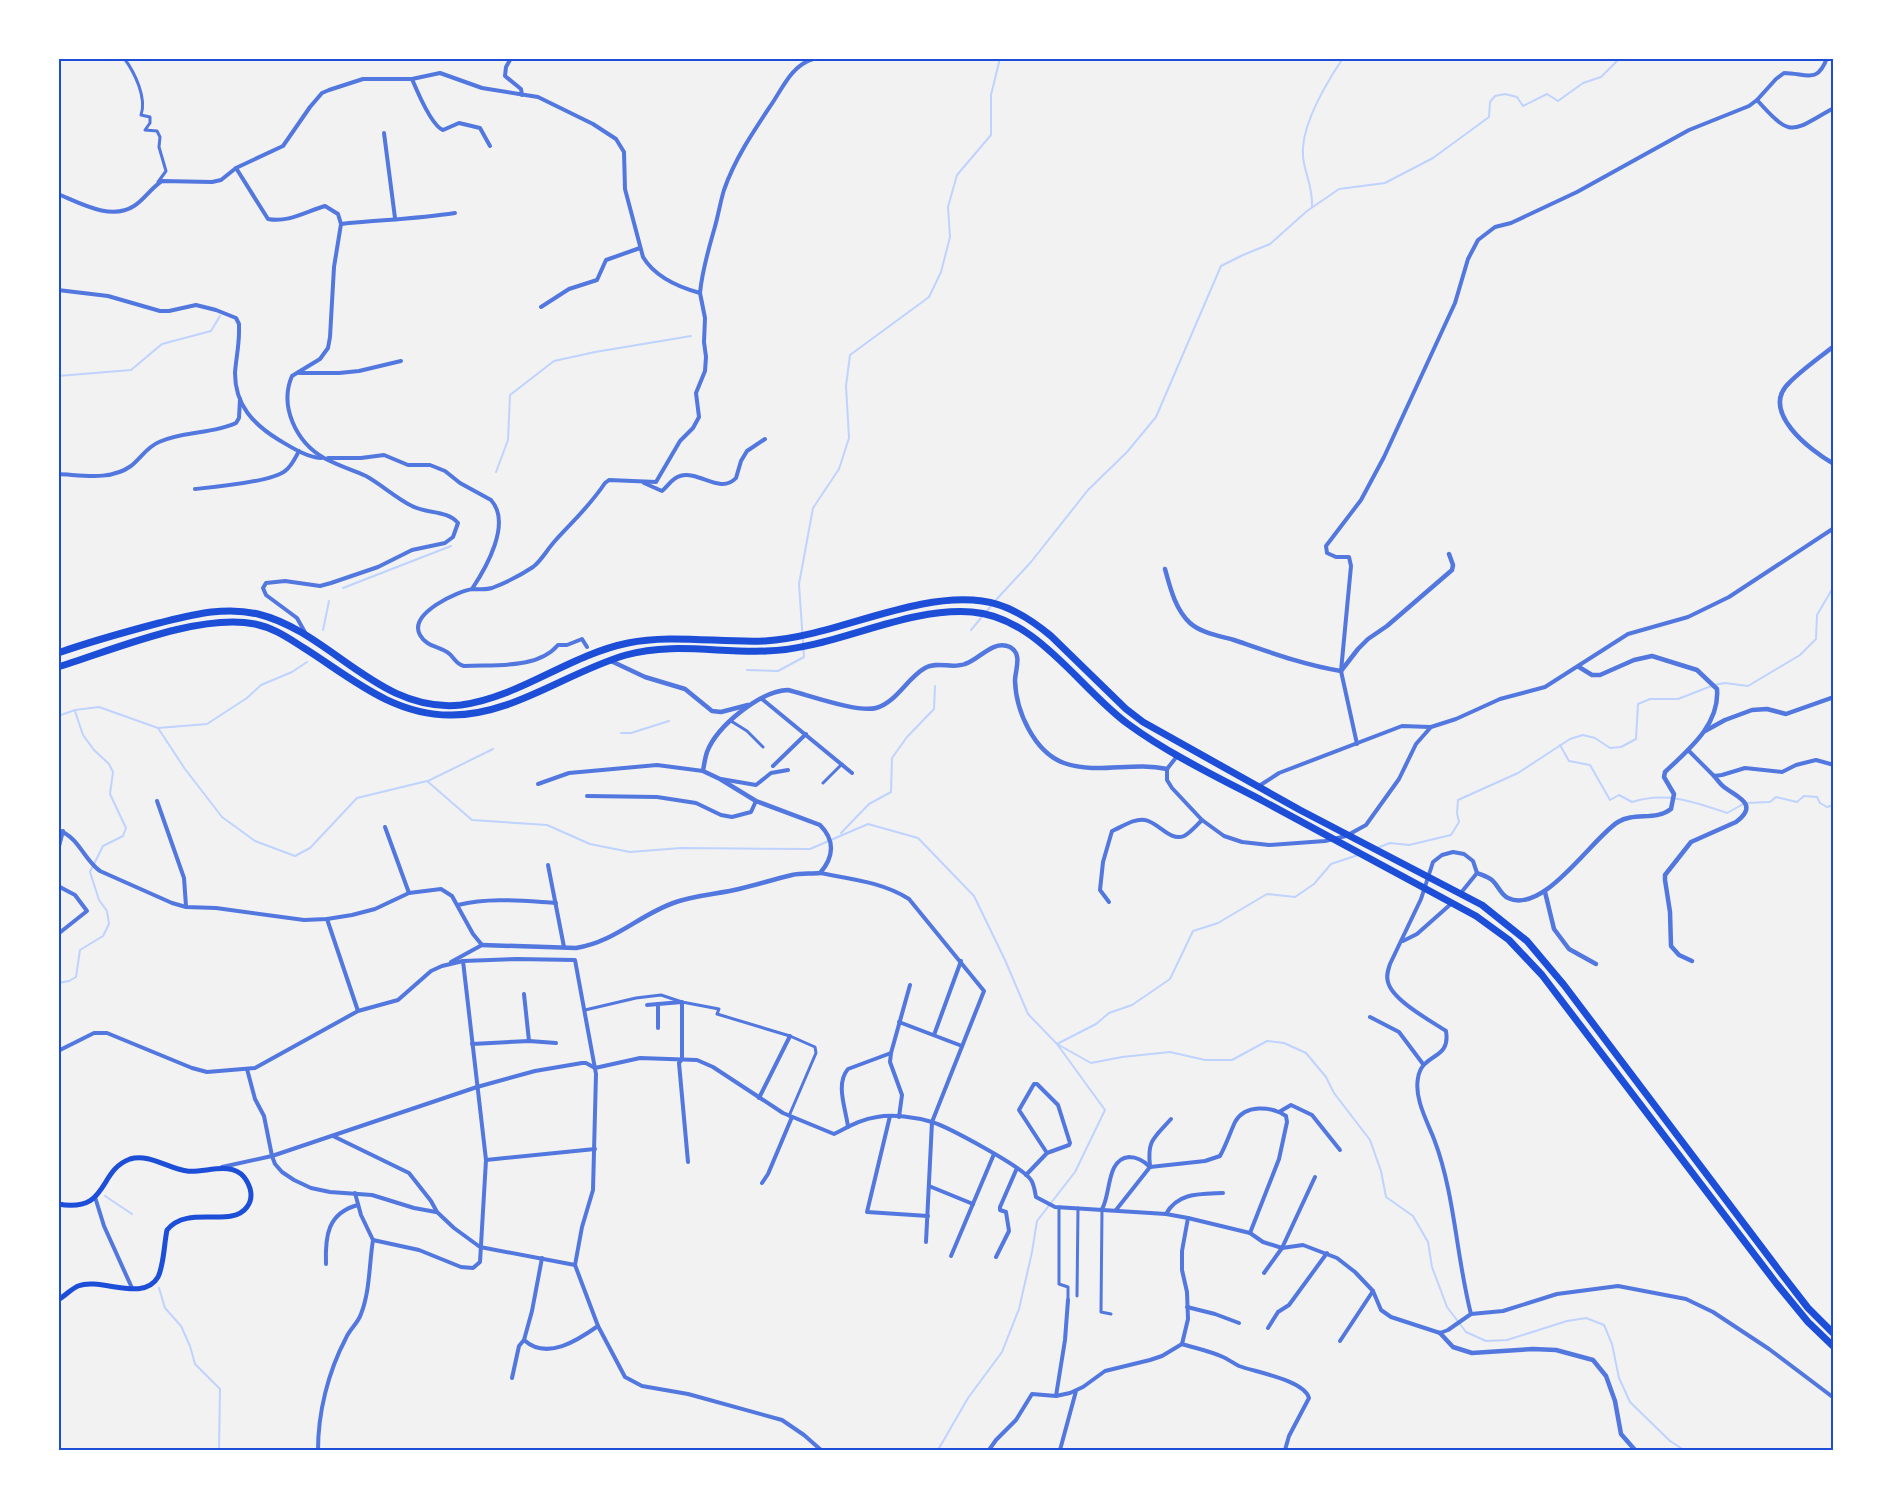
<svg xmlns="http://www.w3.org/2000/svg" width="1892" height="1509" font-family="Overpass,sans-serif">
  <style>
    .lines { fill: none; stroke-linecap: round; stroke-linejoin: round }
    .stream { stroke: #bfd3fe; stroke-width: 2 }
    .pedestrian { stroke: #5277de; stroke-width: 3 }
    .minor { stroke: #5277de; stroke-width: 4 }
    .tertiary { stroke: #5277de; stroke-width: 4.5 }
    .secondary { stroke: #1d4ed8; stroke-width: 5 }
    .trunk { stroke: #1d4ed8; stroke-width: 7 }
    .neatline { fill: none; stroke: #1d4ed8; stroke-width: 2 }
  </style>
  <rect width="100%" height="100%" fill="#f2f2f2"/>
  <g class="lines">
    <g class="stream">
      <path d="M1312 207C1313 186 1305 175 1303 157 1300 127 1327 82 1343 58"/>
      <path d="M58 376 131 370 162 344 211 331 220 316"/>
      <path d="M496 472 508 440 510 395 554 361 595 352 691 336"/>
      <path d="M343 588 451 546"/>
      <path d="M995 601 1031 562 1088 490 1127 452 1156 417 1221 266 1243 255 1270 244 1307 211 1339 189 1385 183 1433 158 1489 117 1490 102 1495 96 1505 94 1517 97 1523 106 1547 94 1558 101 1583 83 1601 77 1620 58"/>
      <path d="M323 630 329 601"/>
      <path d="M971 630 991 606"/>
      <path d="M747 670 778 671 804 657 799 584 813 508 839 469 849 438 846 386 850 355 929 297 941 272 950 237 948 207 957 175 991 135V95L1000 58"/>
      <path d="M58 716 75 710 99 707 158 728 185 769 222 817 255 841 295 856 310 848 357 798 427 781 472 820 547 825 590 844 630 852 681 848 810 849 868 824 918 838 974 896 1005 960 1028 1014 1057 1044 1091 1063 1122 1057 1170 1052 1205 1060H1232L1267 1041 1284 1043 1306 1053 1326 1077 1334 1093 1370 1140 1381 1171 1386 1197 1413 1216 1428 1242 1432 1267 1447 1307 1466 1332 1486 1341 1507 1340 1567 1321 1586 1318 1604 1325 1612 1344 1619 1378 1630 1402 1670 1441 1684 1450"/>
      <path d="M158 728 207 724 247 698 261 685 292 672 307 662"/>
      <path d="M621 733H631L669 721"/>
      <path d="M1560 745 1569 761 1590 765 1610 800 1619 795 1632 802C1666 791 1695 802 1727 813L1745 803 1770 802 1776 797 1797 802 1804 796 1817 797 1820 803 1827 807 1834 805"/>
      <path d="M428 781 493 749"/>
      <path d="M841 833 869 804 891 792 892 758 907 737 934 709 935 686"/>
      <path d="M1377 848 1390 843 1409 845 1451 835 1459 822 1457 813 1458 800 1518 773 1570 739 1583 735 1595 738 1610 748 1621 747 1636 739 1638 704 1650 699H1678L1714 685 1725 683 1748 686 1800 655 1816 639 1817 615 1834 586"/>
      <path d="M58 983 69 981 76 977 80 950 103 936 109 924 107 911 99 900 90 872 103 846 123 836 126 828 110 794 113 772 109 764 94 750 83 735 75 711"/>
      <path d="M105 1196 132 1214"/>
      <path d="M159 1288 165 1308 181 1326 190 1346 195 1364 220 1389 219 1450"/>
      <path d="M938 1450 968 1398 1002 1352 1019 1309 1032 1252 1037 1221 1075 1172 1105 1110 1057 1044 1096 1024 1109 1013 1132 1005 1170 979 1193 931 1218 923 1267 894 1295 897 1314 884 1331 864 1358 855"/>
    </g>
    <g class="pedestrian">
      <path d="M124 58C135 73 147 98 141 115L150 117V123L145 130 157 131 160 137 159 147 166 171 158 182"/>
      <path d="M731 721 747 731 763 747"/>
      <path d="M823 783 842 764"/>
      <path d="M585 1010 636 998 661 995 682 1002 719 1009 717 1014 790 1036 815 1047 816 1053 789 1116"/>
      <path d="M1059 1207V1284L1068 1287V1300"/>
      <path d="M1102 1209 1101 1312 1111 1314"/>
      <path d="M1077 1296 1078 1208"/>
    </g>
    <g class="minor">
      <path d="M812 58H844"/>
      <path d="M510 60 506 67 505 76 521 89 522 95"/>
      <path d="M412 79C417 91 432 126 443 130L459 123 480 128 490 146"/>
      <path d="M1757 100 1776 79 1784 73C1806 73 1817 85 1827 58"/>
      <path d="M384 133 395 218"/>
      <path d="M236 168 268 219C288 223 305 212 325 206L338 214 341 224 334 267 330 337 328 348 320 359 292 376C279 406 296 442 324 458 337 465 352 470 366 476 382 485 396 498 412 506 427 514 447 510 458 523L453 537 445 543 412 550 378 567 331 583 320 586 285 581 266 583 263 588 266 595 297 618 307 636"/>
      <path d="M58 194C80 203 111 221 134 206 144 200 151 188 162 181L212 182 221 180 236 168 283 146 310 107 322 93 329 90 363 79H412L440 73 482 88 538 97 593 124 616 139 624 152 625 189 643 257C655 277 678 287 700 293 702 271 708 251 714 230 718 217 720 203 724 190 735 158 755 129 773 102 784 85 793 65 813 59"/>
      <path d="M341 224C379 220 417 219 455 213"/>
      <path d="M58 290 108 296 160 311H169L196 305 216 310 236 318 239 324V332C239 346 236 359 235 373 235 405 253 424 279 440 291 447 306 457 321 458"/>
      <path d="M541 307 569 289 597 280 606 260 640 248"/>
      <path d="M299 373H339L359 371 401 361"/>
      <path d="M328 458H361L384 455 408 465H430L445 471 460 483 491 500C512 523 486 568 472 589"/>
      <path d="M58 474C82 475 110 481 131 466 141 458 147 447 159 442 183 431 213 434 236 423L239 418 240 399"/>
      <path d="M644 483 662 491C668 486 672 478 680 476 699 470 720 495 736 478L741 461 747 451 765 439"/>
      <path d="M195 489C215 487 272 482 285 471 292 466 295 458 299 451"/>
      <path d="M587 647 582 639 567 645H558C537 670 493 664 464 666 455 664 454 656 447 652 437 646 426 646 420 635 408 614 457 591 473 589 480 589 486 590 492 588 505 583 521 575 533 567 541 561 547 550 554 542 573 521 589 507 605 483L609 480 656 482 680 441 693 428 699 417 696 393 705 371 706 357 704 342 705 318 700 293"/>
      <path d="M762 699 852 773"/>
      <path d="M1357 744 1341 671 1351 566 1349 557H1336L1327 553 1326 546 1361 500 1384 457 1455 303 1468 259 1478 240 1495 227 1511 223 1577 192 1689 130 1749 106 1757 100C1793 140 1791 131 1834 108"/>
      <path d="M1688 750 1714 776 1722 775 1745 768 1782 772 1796 765 1816 760 1834 765"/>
      <path d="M1178 755 1167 769V780L1172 788 1202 820 1224 836 1242 842 1269 845 1325 841 1346 836 1366 825 1399 779 1416 744 1431 727 1456 719 1500 699 1545 687 1628 634 1688 617 1729 597 1834 528"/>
      <path d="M773 766 806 734"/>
      <path d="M721 779 756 785 771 773 788 770"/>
      <path d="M538 784 569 773 657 765 703 771"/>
      <path d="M1259 786 1279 773 1402 726 1430 727"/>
      <path d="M587 796 657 797 696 803 721 815 732 817 751 812 756 801"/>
      <path d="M157 801 184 878 186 906"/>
      <path d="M385 827 409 893"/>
      <path d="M58 830C80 838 83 859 100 871L172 903 186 907 216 908 304 920 327 919 352 915 375 909 409 893 441 889 452 896 473 934 482 945 451 962"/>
      <path d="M58 850 63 831"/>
      <path d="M548 865 564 947"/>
      <path d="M820 873C850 879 883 882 909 899L984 991 932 1122 926 1242"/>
      <path d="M58 886 75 895 87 911 58 934"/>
      <path d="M1460 894 1477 873 1473 861 1464 854 1453 852 1442 855 1433 862 1421 899 1390 964C1388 970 1386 976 1388 982 1392 1000 1431 1021 1446 1031 1451 1061 1422 1052 1418 1078 1414 1098 1427 1121 1434 1139 1455 1194 1456 1256 1471 1314"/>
      <path d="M1109 902 1100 890 1103 862 1112 831C1122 827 1134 818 1145 820 1158 822 1170 842 1184 836 1190 833 1197 825 1202 820"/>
      <path d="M458 905C490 897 523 901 556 903"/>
      <path d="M327 919 358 1011"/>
      <path d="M1403 941 1417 934 1452 903"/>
      <path d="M524 994 529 1041"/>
      <path d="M647 1005 658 1004"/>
      <path d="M1370 1017 1399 1032 1423 1064"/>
      <path d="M899 1022 962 1046"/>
      <path d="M658 1028V1004L682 1002V1059L679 1063 688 1162"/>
      <path d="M934 1035 961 961"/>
      <path d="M472 1044 529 1041 556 1043"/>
      <path d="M58 1051 94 1033H107L192 1068 207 1072 255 1068 358 1011 398 1000 431 971 442 966 463 961 517 959 575 960 596 1074 593 1190 582 1227 575 1265 598 1326 625 1377 642 1386 688 1394 782 1420 804 1435 821 1450"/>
      <path d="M247 1069 255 1099 264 1116 272 1156 275 1164 282 1172 294 1180 311 1188 330 1192 372 1195 414 1208 436 1212"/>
      <path d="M759 1098 790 1036"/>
      <path d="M1279 1112 1291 1105 1312 1115 1340 1150"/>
      <path d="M890 1116 867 1212 928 1216"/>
      <path d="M899 1117 902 1095 890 1062 891 1053 910 985"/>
      <path d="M848 1127C846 1109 835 1084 848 1069L891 1053"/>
      <path d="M333 1136 409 1173 431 1201 437 1212 454 1228 480 1247 575 1265"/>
      <path d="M486 1160 595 1149"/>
      <path d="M1150 1166C1147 1140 1154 1138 1171 1119"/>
      <path d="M222 1167 272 1156 477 1087 535 1071 582 1063H586L595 1068 640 1058 697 1060 713 1067 783 1113 834 1134C848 1127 861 1119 877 1117 893 1114 915 1117 932 1122 948 1127 1023 1167 1031 1180 1034 1184 1035 1192 1036 1197L1055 1207 1166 1214 1188 1218 1250 1233 1263 1242 1282 1248 1303 1245 1337 1258 1355 1272 1373 1291 1381 1310 1391 1317 1440 1333 1448 1330 1471 1314 1503 1311 1557 1294 1618 1286 1686 1299 1713 1312 1769 1349 1834 1398"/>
      <path d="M1026 1175 1047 1153 1069 1145 1070 1143 1058 1105 1037 1084H1034L1019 1110 1047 1153"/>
      <path d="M762 1183 768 1174 792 1117"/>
      <path d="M929 1186 973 1204"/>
      <path d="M355 1193 361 1215 373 1240"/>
      <path d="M95 1197 104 1226 132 1288"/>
      <path d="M1102 1209C1111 1195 1106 1159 1129 1157 1138 1157 1144 1161 1150 1167"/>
      <path d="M1116 1210 1150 1167 1205 1161 1220 1156C1226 1145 1230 1133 1235 1122 1245 1104 1271 1106 1286 1116L1287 1122 1279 1159 1250 1233"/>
      <path d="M1166 1214C1178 1192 1201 1194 1223 1193"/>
      <path d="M1188 1218 1182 1251V1270L1187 1292 1188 1319 1182 1344C1195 1348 1210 1351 1223 1357 1228 1359 1233 1363 1239 1366 1255 1372 1304 1380 1309 1398L1289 1436 1285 1450"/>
      <path d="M951 1256 994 1154"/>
      <path d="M996 1257 1009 1231 1006 1212 1000 1210V1207L1017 1168"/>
      <path d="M326 1264C325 1237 327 1213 358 1205"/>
      <path d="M1264 1273 1282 1248 1315 1177"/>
      <path d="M1187 1307 1215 1314 1239 1323"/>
      <path d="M1268 1328 1278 1312 1289 1305 1327 1253"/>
      <path d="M524 1340C547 1361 578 1340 598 1326"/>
      <path d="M1340 1341 1373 1291"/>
      <path d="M512 1378 519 1346 524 1340 532 1311 542 1258"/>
      <path d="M1056 1396 1065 1340 1068 1300"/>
      <path d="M318 1450C318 1413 328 1372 346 1338 350 1329 358 1323 361 1314 370 1291 369 1265 373 1240L419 1250 461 1267 473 1268 480 1262 486 1160 463 961"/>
      <path d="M989 1450 996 1440 1016 1420 1032 1394 1056 1396 1070 1393 1083 1387 1105 1371 1150 1360 1162 1356 1182 1344"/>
      <path d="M1060 1450 1076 1391"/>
    </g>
    <g class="tertiary">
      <path d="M1834 346C1819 358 1803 369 1790 382 1758 411 1811 451 1834 464"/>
      <path d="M1165 569C1170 587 1175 609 1190 623 1201 633 1220 636 1234 640 1269 652 1304 665 1341 671L1358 649 1368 639 1387 626 1452 570 1453 565 1449 554"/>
      <path d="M611 661 645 677 685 689 712 711 721 712 748 705"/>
      <path d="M1705 731 1725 720 1752 710 1767 709 1786 714 1834 697"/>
      <path d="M1477 873C1482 875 1489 877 1493 881 1499 887 1501 895 1508 898 1544 915 1592 838 1618 822 1634 812 1656 821 1671 809L1674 794 1664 777 1665 772C1688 750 1720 725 1717 689L1697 670 1652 656 1634 660 1600 675H1592L1579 667"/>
      <path d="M1545 892 1554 929 1569 949 1596 964"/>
      <path d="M482 945 576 948C615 942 640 914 676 902 696 895 718 894 739 889 757 885 774 879 792 875 801 873 811 874 820 873 834 857 835 840 820 825L756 801 720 779 703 771C704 765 705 758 707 752 717 726 760 691 788 690 808 695 858 713 876 708 897 702 907 678 925 668 937 661 952 669 965 664 979 660 993 639 1010 647 1023 654 1015 670 1015 681 1016 711 1034 752 1064 763 1098 775 1132 761 1167 769"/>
      <path d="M1692 961 1679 955 1671 946 1670 912 1665 880V875L1691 842 1736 822C1760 804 1737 797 1724 787 1720 784 1717 779 1714 776"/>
      <path d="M1440 1333 1453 1347 1472 1353 1533 1349 1556 1350 1593 1360 1606 1376 1615 1401 1621 1434 1635 1450"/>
    </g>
    <path class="secondary" d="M58 1204C110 1213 97 1171 130 1159 149 1153 169 1169 187 1171 205 1173 231 1161 244 1177 251 1186 254 1198 247 1207 231 1229 188 1204 167 1230 164 1244 164 1265 158 1277 143 1303 101 1277 78 1286 71 1289 65 1296 58 1300"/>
    <g class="trunk">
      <path d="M58 653C92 641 125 632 159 623 192 615 224 606 258 614 331 632 379 714 461 705 520 697 569 655 628 643 670 634 721 643 765 641 835 637 913 592 982 601 1007 604 1032 620 1051 636L1126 709 1143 722 1300 810 1482 905 1527 941 1564 985 1781 1273 1808 1308 1834 1334"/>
      <path d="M58 667C113 650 199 613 255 624 274 628 288 638 304 648 350 677 392 715 450 715 512 716 567 672 626 655 671 642 720 653 766 651 835 649 903 607 972 612 1037 617 1079 688 1128 724 1169 754 1217 777 1263 801 1334 839 1405 877 1476 916L1509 940 1542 975 1776 1283 1808 1322 1834 1347"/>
    </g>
  </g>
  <rect width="1892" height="1509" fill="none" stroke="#ffffff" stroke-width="120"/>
  <rect x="60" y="60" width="1772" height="1389" class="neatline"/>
</svg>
